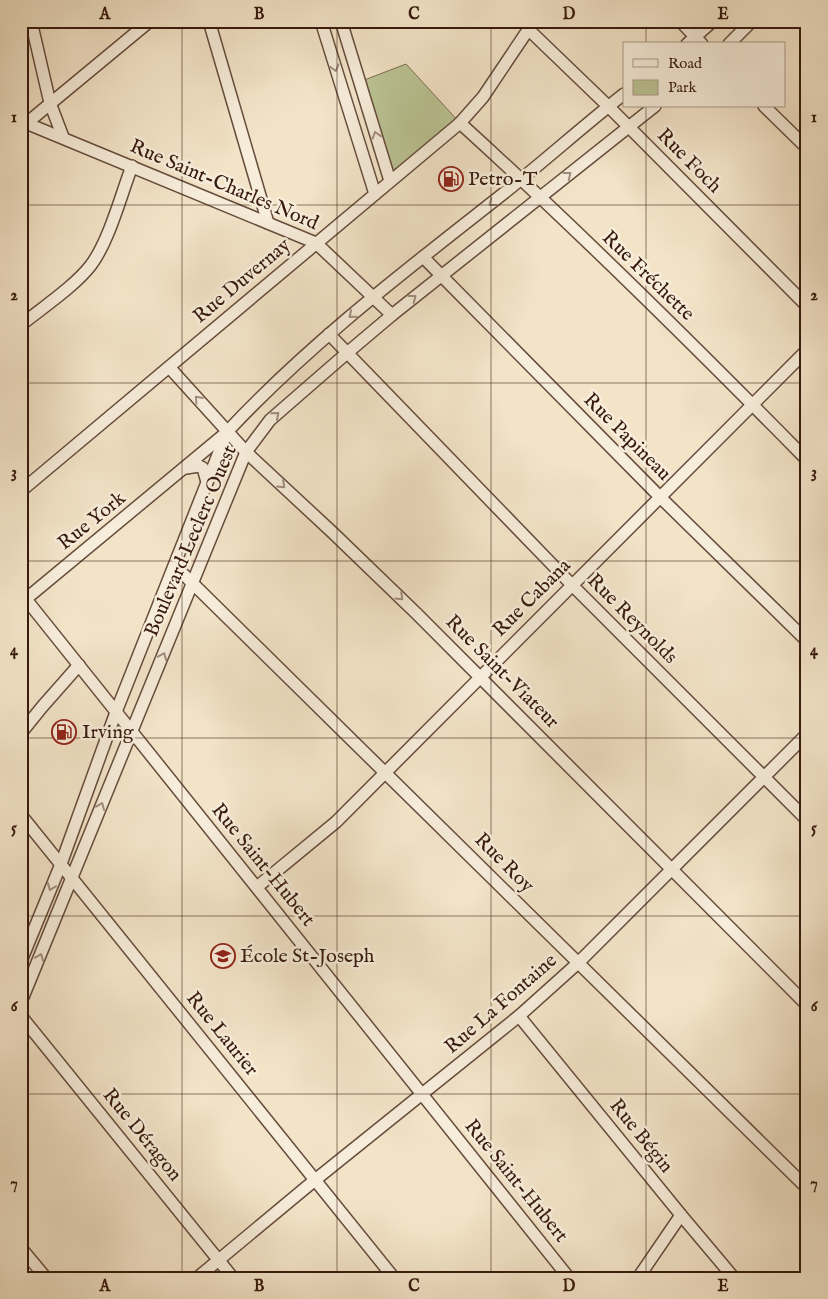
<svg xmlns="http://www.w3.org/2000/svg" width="828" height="1299" font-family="'IM FELL English',serif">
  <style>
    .green { fill: #bbc495; stroke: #796f51 }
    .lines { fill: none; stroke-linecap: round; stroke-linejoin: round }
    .minor-casing { stroke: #664c3c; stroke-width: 14 }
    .minor { stroke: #f7eddb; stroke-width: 11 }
    .oneway { stroke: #a18e7e }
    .grid { fill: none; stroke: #371a0d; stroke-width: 1; stroke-opacity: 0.55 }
    .labels { text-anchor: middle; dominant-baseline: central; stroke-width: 5; stroke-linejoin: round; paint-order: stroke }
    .street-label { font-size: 20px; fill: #371a0d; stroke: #f7eddb }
    .poi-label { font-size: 20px; fill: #371a0d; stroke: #f7eddb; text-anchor: start }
    .neatline { fill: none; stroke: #371a0d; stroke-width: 2 }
    .grid-label { font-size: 16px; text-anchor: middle; font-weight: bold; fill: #371a0d }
  </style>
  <rect width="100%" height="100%" fill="#f3e4c8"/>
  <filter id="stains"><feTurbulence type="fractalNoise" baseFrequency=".004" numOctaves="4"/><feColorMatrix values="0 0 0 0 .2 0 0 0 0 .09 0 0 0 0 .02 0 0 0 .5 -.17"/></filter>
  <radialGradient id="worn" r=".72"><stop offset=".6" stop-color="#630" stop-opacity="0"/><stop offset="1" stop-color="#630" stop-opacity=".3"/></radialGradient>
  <path class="green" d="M406 64 460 123 390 181 359 82Z"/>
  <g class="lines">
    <defs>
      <g id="minor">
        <path d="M31 21 50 103 63 137"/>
        <path d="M209 21 268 223"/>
        <path d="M321 21 375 194"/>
        <path d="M341 21 390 181"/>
        <path d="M680 21 702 44"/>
        <path d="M525 22 528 29 608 106 807 306"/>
        <path d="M687 44 713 21"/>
        <path d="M729 44 752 21"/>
        <path d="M764 106 807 148"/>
        <path d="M21 121 316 243 392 315"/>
        <path d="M460 123C579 231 694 345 807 460"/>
        <path d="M22 127 150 21"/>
        <path d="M423 257 660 497 807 641"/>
        <path d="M21 325C42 308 75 286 91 265 109 241 121 195 132 166"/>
        <path d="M329 334 572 585 807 820"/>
        <path d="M169 367 246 452 332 532 416 613 807 1005"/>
        <path d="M186 468 199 466 203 468 207 482"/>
        <path d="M21 491 460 123 483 97 534 21"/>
        <path d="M175 566 807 1188"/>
        <path d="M21 593 569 1278"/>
        <path d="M21 603 226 433"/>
        <path d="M21 733 42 707 79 665"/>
        <path d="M21 815 394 1278"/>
        <path d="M257 887 336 822 807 350"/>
        <path d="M21 961 61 864 116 712 227 432C309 344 405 271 499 197 541 164 582 127 624 94"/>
        <path d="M21 1002 246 452 270 420 347 353 392 315 655 106"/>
        <path d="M21 1016 233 1278"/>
        <path d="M519 1016 681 1215 734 1278"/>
        <path d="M21 1248 46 1278"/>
        <path d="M21 1267 30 1278"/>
        <path d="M197 1278 315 1180 519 1016 578 963 807 734"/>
        <path d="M638 1278 681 1215"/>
        <path d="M803 1278 807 1273"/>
      </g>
    </defs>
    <use href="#minor" class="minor-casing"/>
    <use href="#minor" class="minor"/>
  </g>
  <defs><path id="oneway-chevron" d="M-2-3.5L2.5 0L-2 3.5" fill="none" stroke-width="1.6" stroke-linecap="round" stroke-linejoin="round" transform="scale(1.25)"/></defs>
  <g class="oneway">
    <use href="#oneway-chevron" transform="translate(335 68) rotate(73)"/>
    <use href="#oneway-chevron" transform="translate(376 135) rotate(-107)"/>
    <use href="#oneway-chevron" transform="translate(568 175) rotate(-38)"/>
    <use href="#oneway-chevron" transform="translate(492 203) rotate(142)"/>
    <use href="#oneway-chevron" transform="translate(413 298) rotate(-38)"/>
    <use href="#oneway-chevron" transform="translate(352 315) rotate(139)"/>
    <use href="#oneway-chevron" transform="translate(198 399) rotate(-132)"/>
    <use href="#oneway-chevron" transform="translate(276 415) rotate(-41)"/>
    <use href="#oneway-chevron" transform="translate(282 485) rotate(43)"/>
    <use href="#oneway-chevron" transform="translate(400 597) rotate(44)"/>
    <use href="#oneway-chevron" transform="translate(163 656) rotate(-68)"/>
    <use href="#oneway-chevron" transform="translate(101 806) rotate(-68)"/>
    <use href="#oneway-chevron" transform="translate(51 887) rotate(112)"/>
    <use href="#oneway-chevron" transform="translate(40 957) rotate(-68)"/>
  </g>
  <path class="grid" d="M182 21V1278M337 21V1278M491 21V1278M646 21V44M646 106V1278M21 205H807M21 383H807M21 561H807M21 738H807M21 916H807M21 1094H807"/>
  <defs>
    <symbol id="fuel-ring" viewBox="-11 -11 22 22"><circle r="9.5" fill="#f7eddb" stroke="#8f2418" stroke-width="1.5"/><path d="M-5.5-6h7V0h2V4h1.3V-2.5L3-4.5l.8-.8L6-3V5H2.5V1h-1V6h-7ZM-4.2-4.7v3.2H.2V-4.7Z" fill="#8f2418"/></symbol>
    <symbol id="school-ring" viewBox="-11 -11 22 22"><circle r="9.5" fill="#f7eddb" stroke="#8f2418" stroke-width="1.5"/><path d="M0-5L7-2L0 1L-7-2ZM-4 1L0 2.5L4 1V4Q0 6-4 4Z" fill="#8f2418"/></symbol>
  </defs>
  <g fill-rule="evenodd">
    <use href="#fuel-ring" x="437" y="165" width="28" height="28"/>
    <use href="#fuel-ring" x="50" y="718" width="28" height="28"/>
    <use href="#school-ring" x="209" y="942" width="28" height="28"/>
  </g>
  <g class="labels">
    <g class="street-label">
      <text transform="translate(689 161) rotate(45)">Rue Foch</text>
      <text transform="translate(224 185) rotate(23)">Rue Saint-Charles Nord</text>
      <text transform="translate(648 276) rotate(44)">Rue Fréchette</text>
      <text transform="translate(242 281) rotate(-40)">Rue Duvernay</text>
      <text transform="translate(627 437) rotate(45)">Rue Papineau</text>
      <text transform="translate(92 521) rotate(-39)">Rue York</text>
      <text transform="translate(191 541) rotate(-67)">Boulevard Leclerc Ouest</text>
      <text transform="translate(532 598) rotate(-45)">Rue Cabana</text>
      <text transform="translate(632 619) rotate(45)">Rue Reynolds</text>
      <text transform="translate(502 672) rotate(45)">Rue Saint-Viateur</text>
      <text transform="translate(504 863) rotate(45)">Rue Roy</text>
      <text transform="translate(263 865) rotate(51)">Rue Saint-Hubert</text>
      <text transform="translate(501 1004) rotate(-41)">Rue La Fontaine</text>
      <text transform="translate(222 1034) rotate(51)">Rue Laurier</text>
      <text transform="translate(142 1135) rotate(51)">Rue Déragon</text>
      <text transform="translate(641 1136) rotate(51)">Rue Bégin</text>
      <text transform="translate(516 1181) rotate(51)">Rue Saint-Hubert</text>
    </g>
    <g class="poi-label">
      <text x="468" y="179">Petro-T</text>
      <text x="82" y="732">Irving</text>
      <text x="240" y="956">École St-Joseph</text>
    </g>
  </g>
  <rect width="828" height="1299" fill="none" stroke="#f3e4c8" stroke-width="55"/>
  <rect x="623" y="42" width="162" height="65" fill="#f7eddb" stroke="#aa9989"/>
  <rect x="633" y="59" width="25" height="8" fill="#f7eddb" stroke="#aa9989"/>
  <text x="668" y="68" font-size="15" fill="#371a0d">Road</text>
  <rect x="633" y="80" width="25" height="15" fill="#bbc495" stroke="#aa9989"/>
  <text x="668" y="92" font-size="15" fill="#371a0d">Park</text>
  <rect x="28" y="28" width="772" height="1244" class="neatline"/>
  <g class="grid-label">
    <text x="105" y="19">A</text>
    <text x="259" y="19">B</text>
    <text x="414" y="19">C</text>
    <text x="569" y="19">D</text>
    <text x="723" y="19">E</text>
    <text x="14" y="122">1</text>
    <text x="814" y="122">1</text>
    <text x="14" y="300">2</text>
    <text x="814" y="300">2</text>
    <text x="14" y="477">3</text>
    <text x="814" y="477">3</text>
    <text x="14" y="655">4</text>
    <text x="814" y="655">4</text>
    <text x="14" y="833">5</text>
    <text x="814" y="833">5</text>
    <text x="14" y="1011">6</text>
    <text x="814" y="1011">6</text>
    <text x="14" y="1188">7</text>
    <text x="814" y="1188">7</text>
    <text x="105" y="1291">A</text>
    <text x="259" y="1291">B</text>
    <text x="414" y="1291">C</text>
    <text x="569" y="1291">D</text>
    <text x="723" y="1291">E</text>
  </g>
  <rect width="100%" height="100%" filter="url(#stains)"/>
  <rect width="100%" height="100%" fill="url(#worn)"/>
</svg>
